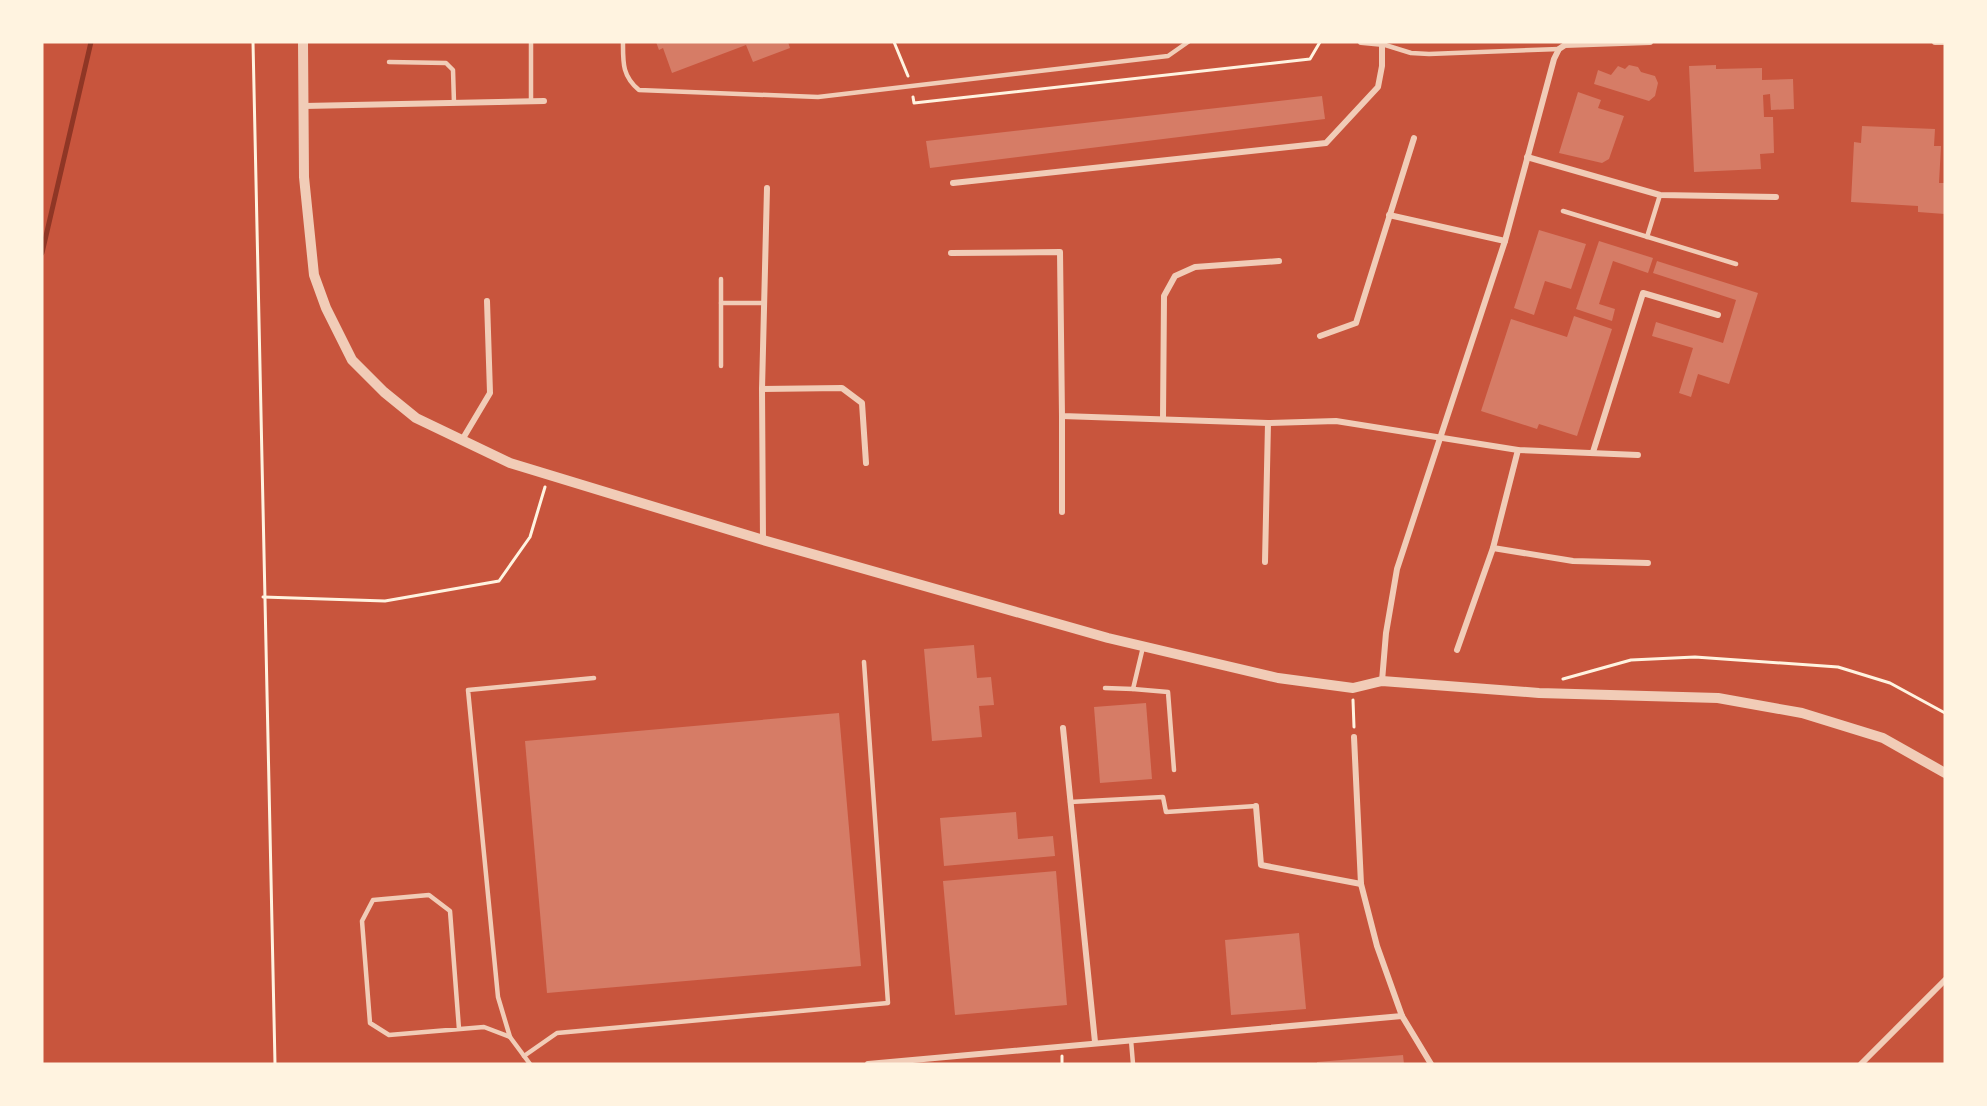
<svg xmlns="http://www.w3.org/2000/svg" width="1987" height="1106" font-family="'Alegreya Sans',sans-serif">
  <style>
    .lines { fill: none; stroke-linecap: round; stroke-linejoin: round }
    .stream { stroke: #8f3625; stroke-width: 5 }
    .building { fill: #d67c66 }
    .path { stroke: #fff3e0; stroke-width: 3 }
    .service { stroke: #f1ccb7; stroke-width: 4.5 }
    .minor { stroke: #f1ccb7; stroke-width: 6 }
    .tertiary { stroke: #f1ccb7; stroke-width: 10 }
  </style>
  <rect width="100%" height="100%" fill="#c8553d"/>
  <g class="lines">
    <path class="stream" d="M42 253 91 42"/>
  </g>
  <g class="building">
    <path d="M656 42H788L790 48 753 62 746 45 672 73 663 48 659 50Z"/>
    <path d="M1629 65 1638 67 1641 72 1655 76 1658 83 1655 96 1649 101 1594 84 1598 70 1611 75 1618 66 1625 69Z"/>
    <path d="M1716 65V69L1762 68V80L1793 79 1794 109 1771 110 1770 94 1763 95 1764 117H1773L1774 153 1760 154 1761 169 1694 172 1689 66Z"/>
    <path d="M1578 92 1601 100 1598 108 1624 116 1609 159 1602 163 1559 153Z"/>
    <path d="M1322 96 1325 119 930 168 926 141Z"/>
    <path d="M1862 126 1935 129 1934 146H1941L1939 183H1945V214L1918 212V206L1851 202 1854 142 1861 143Z"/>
    <path d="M1539 230 1586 244 1571 289 1545 281 1534 315 1514 308Z"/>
    <path d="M1599 241 1653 258 1648 273 1613 261 1599 304 1615 309 1612 321 1576 309Z"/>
    <path d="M1657 261 1758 293 1729 384 1698 374 1691 397 1679 393 1693 348 1652 336 1656 322 1723 343 1736 300 1653 273Z"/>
    <path d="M1574 316 1612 329 1577 436 1539 424 1537 429 1481 411 1511 319 1567 337Z"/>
    <path d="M974 645 977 678 991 677 994 705 979 706 982 737 932 741 924 649Z"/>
    <path d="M1146 703 1152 779 1100 783 1094 707Z"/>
    <path d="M839 713 861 966 547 993 525 741Z"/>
    <path d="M1016 812 1018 839 1053 836 1055 856 944 866 940 818Z"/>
    <path d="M1056 871 1067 1005 955 1015 943 881Z"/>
    <path d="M1299 933 1306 1009 1231 1015 1225 940Z"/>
    <path d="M1403 1055 1404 1064H1317V1062Z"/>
  </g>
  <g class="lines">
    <g class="path">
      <path d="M253 42 275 1064"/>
      <path d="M894 42 908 76"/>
      <path d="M913 97 914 103 1310 59 1320 42"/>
      <path d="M263 597 385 601 499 581 530 537 545 487"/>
      <path d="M1563 679 1631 660 1695 657 1838 667 1890 683 1945 713"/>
      <path d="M1353 700 1354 727"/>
      <path d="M1062 1064V1056"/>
    </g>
    <g class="service">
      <path d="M623 42C623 62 622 76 639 90L818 97 1168 56 1188 42"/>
      <path d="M1382 44 1411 53 1429 54 1559 49"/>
      <path d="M389 62 446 63 453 70 454 103"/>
      <path d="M531 101V42"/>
      <path d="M1563 211 1736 264"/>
      <path d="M1647 237 1660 195"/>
      <path d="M721 303H764"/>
      <path d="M721 366V279"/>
      <path d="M1105 688 1133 689 1143 647"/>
      <path d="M1133 689 1168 692 1174 770"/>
      <path d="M1070 802 1163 797 1166 812 1256 806"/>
      <path d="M459 1029 450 911 429 895 373 900 362 921 370 1023 389 1035 484 1027 510 1037"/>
      <path d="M1131 1040 1133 1064"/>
      <path d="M524 1056 557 1033 888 1003 864 662"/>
      <path d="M530 1064 510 1037 498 997 468 690 594 678"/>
    </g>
    <g class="minor">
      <path d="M1935 42H1945"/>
      <path d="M304 106 544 101"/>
      <path d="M1527 157 1660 195 1776 197"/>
      <path d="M953 183 1326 143 1378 87 1382 66V44L1361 42"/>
      <path d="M1389 215 1505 241"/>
      <path d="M951 253 1060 252 1062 416 1268 423 1336 421 1518 450 1638 455"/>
      <path d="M1320 336 1356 323 1414 138"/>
      <path d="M762 389 842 388 862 403 866 463"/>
      <path d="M1163 418 1164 296 1175 276 1195 267 1279 261"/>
      <path d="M462 440 490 393 487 301"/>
      <path d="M1593 452 1643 293 1718 315"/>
      <path d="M1062 512V416"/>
      <path d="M763 540 762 389 767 188"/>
      <path d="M1493 548 1573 561 1648 563"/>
      <path d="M1265 562 1268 423"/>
      <path d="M1457 650 1493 548 1518 450"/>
      <path d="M1382 681 1386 633 1397 569 1505 241 1554 59 1559 49 1565 45 1650 42"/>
      <path d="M1063 728 1095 1042"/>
      <path d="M1354 737 1361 884 1377 946 1402 1016 1431 1064"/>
      <path d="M1256 806 1261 865 1361 884"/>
      <path d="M868 1064 1402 1016"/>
      <path d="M1861 1064 1945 980"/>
    </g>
    <path class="tertiary" d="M303 42 304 177 314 275 326 308 352 360 384 392 416 418 510 463 763 540 1108 638 1278 678 1353 688 1382 681 1539 693 1718 698 1802 713 1883 738 1945 773"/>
  </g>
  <rect width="1987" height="1106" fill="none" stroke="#fff3e0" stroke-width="87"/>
</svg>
